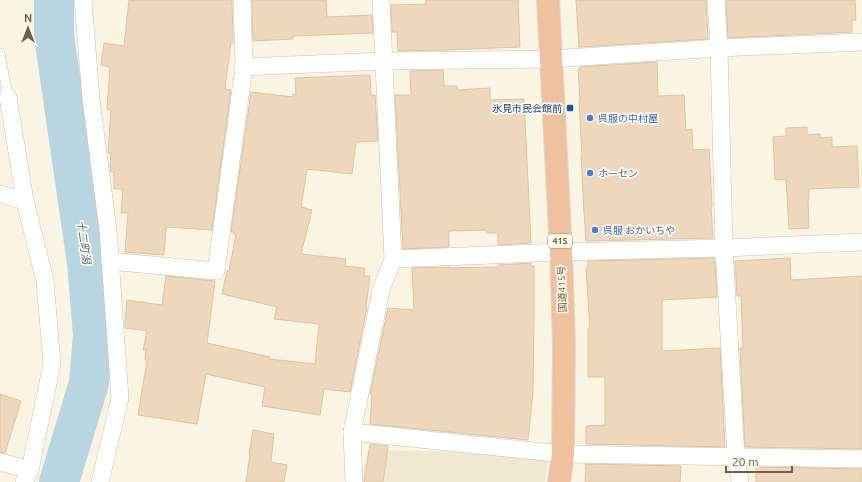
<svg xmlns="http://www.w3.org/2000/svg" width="862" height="482" font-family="Ubuntu,'Noto Sans JP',sans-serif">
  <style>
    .residential { fill: #f1e8d2 }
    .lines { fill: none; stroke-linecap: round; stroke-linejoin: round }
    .river { stroke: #b9d5e2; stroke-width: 40 }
    .building { fill: #edd8bd; stroke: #dec29f }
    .lane-casing { stroke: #cdc0ad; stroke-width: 10 }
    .street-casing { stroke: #cdc0ad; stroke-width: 18 }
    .highway-casing { stroke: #ddd8d4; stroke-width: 24 }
    .lane { stroke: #fff; stroke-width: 9 }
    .street { stroke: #fff; stroke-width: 17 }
    .highway { stroke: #f0c19e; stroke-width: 22 }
    .transit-dot { fill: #1a4fb4; stroke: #fdf9e9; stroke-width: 1.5 }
    .shop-dot { fill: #3f7fe0; stroke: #fdf9e9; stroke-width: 1.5 }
    .labels { text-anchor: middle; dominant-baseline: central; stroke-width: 3.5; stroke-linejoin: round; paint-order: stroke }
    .shield { fill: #fdf9e9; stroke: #9a8c7a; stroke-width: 1 }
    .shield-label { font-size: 9px; font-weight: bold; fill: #705e4b }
    .transit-label { font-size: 10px; fill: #164399; stroke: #fdf9e9; text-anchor: end }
    .shop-label { font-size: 10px; fill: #366cbe; stroke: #fdf9e9; text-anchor: start }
    .street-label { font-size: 10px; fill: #705e4b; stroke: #fdf9e9 }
    .water-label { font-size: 11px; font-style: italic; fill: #4a7388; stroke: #fdf9e9 }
  </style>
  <rect width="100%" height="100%" fill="#faf5e3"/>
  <path class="residential" d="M368 450 549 453 545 482H362Z"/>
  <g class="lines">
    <path class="river" d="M54 0V36L87 263 93 335 89 383 59 482"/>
  </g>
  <g class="building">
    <path d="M129 0H232L233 43H231L225 89 231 90 212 230 166 227 164 255 125 252 128 213H121L123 189H114V172H111L110 166 111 153H108L111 110 107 109 110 67 101 65 104 43 124 46Z"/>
    <path d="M252 0H326L327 17 372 15 373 33 293 36V39L253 41Z"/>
    <path d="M426 0H518L520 47 445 50 398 51 397 32H392L391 5 426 4Z"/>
    <path d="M576 0H706L708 39 579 47Z"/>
    <path d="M726 0H855L856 20H852V32L728 38Z"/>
    <path d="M657 62 658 96 684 95 686 130 692 129 693 150 709 149 712 206 711 207 713 238 586 241 584 212 581 156H582L579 101H580L578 69H580V67Z"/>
    <path d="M443 70 444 86H457V90L490 88V100L524 99 531 243 498 245V233H487V230L449 231V247L403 249 395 95H411L410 71Z"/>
    <path d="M370 75 371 95H375L378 141 356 142 352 174 307 169 301 207 312 210 301 254 346 259 345 266 365 268 364 276H370L366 307H367L350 392 324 389 320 415 262 406 265 387 206 374 197 424 138 415 147 360H145L146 350H143L147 331 125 328V321L127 300 162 305 166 276 215 281 207 343 270 357V359L315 364 319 324 274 319 277 307 222 294 227 271H229L236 234H233L234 232H231L251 92 293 97V94L296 95 295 78Z"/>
    <path d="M807 127V135L820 134V138L832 137V147L857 146 859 187 809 189V199H808L809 228 789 229 786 179 775 180 773 137 786 136V128Z"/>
    <path d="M714 258V263L715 262 717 297 662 300V351L720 348 725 447 586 444V426L605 425V377H588V328H590L586 268H588V261Z"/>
    <path d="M790 258 791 280 862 276V449L745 447 740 348H743L741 296H737L735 261Z"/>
    <path d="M531 263V266H534V316L533 392 528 440 370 424 372 395 370 394 388 308 414 310 412 268 450 267V268L499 267V265Z"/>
    <path d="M0 394 21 401 5 453 0 452Z"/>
    <path d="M253 430 274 434 271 462 287 465 284 482H246L250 454H249Z"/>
    <path d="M370 444 388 446 383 482H364Z"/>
    <path d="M586 464 681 466 680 482H585Z"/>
    <path d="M756 467 862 469V482H756Z"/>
  </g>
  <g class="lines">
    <defs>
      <path id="lane" d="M0 53 8 97"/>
      <g id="street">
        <path d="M83 0 91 99 108 230 120 398 100 482"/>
        <path d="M242 0 244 67"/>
        <path d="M716 0 719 48 724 248 736 457 740 482"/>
        <path d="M8 97 25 201 45 281 52 364 30 470 24 482"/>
        <path d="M0 194 25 201"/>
        <path d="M393 259 561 252 724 248 862 242"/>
        <path d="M110 261 216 271 244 67 384 61 551 59 719 48 862 42"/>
        <path d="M352 432 563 454 862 459"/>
        <path d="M0 462 30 470"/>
        <path d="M354 482 352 432 381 290 393 259 381 0"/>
      </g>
      <path id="highway" d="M548 0 561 252 564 344 563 454 559 482"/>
    </defs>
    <use href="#lane" class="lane-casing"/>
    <use href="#street" class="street-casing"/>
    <use href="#highway" class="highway-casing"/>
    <use href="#lane" class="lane"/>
    <use href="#street" class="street"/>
    <use href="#highway" class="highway"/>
  </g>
  <rect class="transit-dot" x="566" y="104" width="8" height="8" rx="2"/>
  <g class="shop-dot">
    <circle cx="590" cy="118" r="4"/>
    <circle cx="590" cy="173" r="4"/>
    <circle cx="595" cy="230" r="4"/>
  </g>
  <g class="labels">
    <rect class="shield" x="548" y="234" width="24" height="14" rx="3"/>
    <g class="shield-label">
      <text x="560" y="241">415</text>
    </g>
    <g class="transit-label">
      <text x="562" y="108">氷見市民会館前</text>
    </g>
    <g class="shop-label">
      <text x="598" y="118">呉服の中村屋</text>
      <text x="598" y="173">ホーセン</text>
      <text x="603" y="230">呉服 おかいちや</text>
    </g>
    <g class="street-label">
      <text transform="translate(562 289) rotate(-92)">国道415号</text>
    </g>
    <g class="water-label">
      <text transform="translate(84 242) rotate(82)">十二町潟</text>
    </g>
  </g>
  <g transform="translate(28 28)" stroke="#fdf9e9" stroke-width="3" paint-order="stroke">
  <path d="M0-3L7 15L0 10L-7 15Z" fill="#705e4b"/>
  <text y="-6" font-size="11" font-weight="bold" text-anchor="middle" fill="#705e4b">N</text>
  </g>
  <path d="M726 466v6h66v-6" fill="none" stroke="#705e4b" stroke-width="2"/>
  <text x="732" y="466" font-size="12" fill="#705e4b" stroke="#fdf9e9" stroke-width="3" paint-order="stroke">20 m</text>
</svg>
